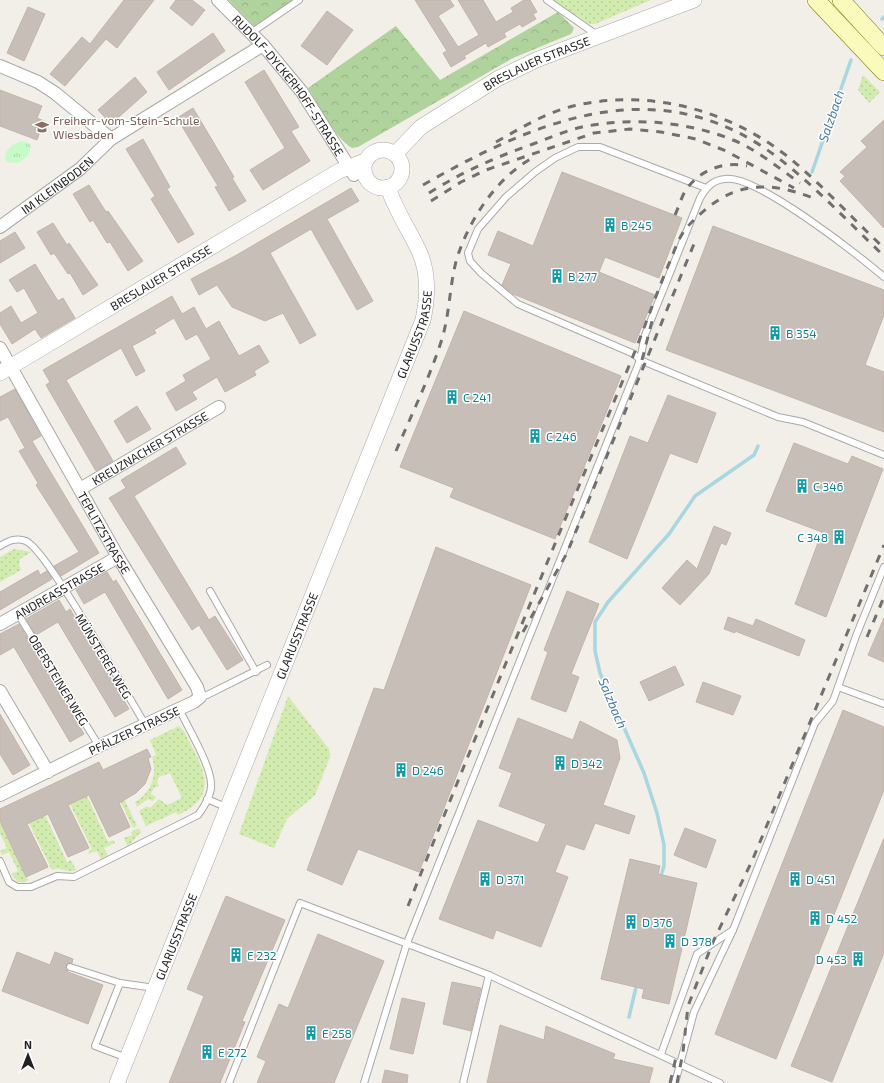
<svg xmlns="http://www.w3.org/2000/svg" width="884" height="1083" font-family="'Exo 2',sans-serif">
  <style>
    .grass { fill: url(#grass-dots) }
    .forest { fill: url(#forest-crowns) }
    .park { fill: url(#park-tufts) }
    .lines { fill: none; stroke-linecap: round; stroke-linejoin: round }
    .stream { stroke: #a8d7e0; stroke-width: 3.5 }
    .building { fill: #c7beb7; stroke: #c4b4aa }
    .service-casing { stroke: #a9a9a9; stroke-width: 8 }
    .minor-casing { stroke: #a9a9a9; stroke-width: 14 }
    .tertiary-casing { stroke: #a9a9a9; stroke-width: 16 }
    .secondary-casing { stroke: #7a7f02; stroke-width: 18 }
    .service { stroke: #fff; stroke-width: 6 }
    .minor { stroke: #fff; stroke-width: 12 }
    .tertiary { stroke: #fff; stroke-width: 15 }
    .secondary { stroke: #fbfabd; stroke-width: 17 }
    .rail { stroke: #707070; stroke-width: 3; stroke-dasharray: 8 8; stroke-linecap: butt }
    .labels { text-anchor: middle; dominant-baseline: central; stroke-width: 3; stroke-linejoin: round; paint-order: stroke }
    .street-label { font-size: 12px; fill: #222; stroke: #fff }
    .education-label { font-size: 12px; fill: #785e54; stroke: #fff; text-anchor: start }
    .culture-label { font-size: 12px; fill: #0d838f; stroke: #fff; text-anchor: start }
    .water-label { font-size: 13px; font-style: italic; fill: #447ba5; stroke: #fff }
  </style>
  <defs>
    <pattern id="grass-dots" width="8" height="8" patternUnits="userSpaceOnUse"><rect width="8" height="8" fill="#d1ecae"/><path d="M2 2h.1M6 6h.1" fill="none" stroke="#b3ca95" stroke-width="1.8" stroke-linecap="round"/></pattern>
    <pattern id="forest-crowns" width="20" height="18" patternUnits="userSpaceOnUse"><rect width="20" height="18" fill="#b0d29c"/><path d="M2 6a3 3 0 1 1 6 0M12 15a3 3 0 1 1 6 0" fill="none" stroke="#97b486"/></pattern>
    <pattern id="park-tufts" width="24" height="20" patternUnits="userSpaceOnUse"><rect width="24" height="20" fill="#c6fbc7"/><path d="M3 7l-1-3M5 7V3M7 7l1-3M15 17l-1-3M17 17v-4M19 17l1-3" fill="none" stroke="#aad7ab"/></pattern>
  </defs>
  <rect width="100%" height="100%" fill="#f2eee8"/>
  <g class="grass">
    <path d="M553 0H651L595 24H589Z"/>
    <path d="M863 75 880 92 869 103 858 90Z"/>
    <path d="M14 549 31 552 20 559 19 564 21 570 0 582V557Z"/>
    <path d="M288 696 329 749 330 757 315 795 287 819 274 848 239 834Z"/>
    <path d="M179 726 184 731C200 764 224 794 178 815L176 812 146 826 139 811 147 806 150 808 159 799 167 805 182 798 170 773 159 777 157 782 159 786 154 788 151 794 156 797 153 801 148 799 137 807 135 802C151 793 158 774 152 757L156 755 150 740Z"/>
    <path d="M119 788 137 826 133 828 115 790Z"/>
    <path d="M87 796 108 842 113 840 115 843 104 848 108 855 101 859 97 851 89 854 88 852 92 849 70 804Z"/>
    <path d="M45 815 67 862 71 860 76 870C67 874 61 866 52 870L29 823Z"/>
    <path d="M0 822 28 880 23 883 17 881 11 874 18 871 9 852 2 855 0 851 7 848 0 833Z"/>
    <path d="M139 828 141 833C134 836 134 843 127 846L124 838 132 835 131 832Z"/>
  </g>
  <g class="forest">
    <path d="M228 0H294L256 28Z"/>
    <path d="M558 12 574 28 571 34 513 58 358 147 352 148C334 137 319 106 308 88L396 26 440 80Z"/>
  </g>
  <path class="park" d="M21 141 27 142 31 146 28 156 18 163 7 162 5 158C6 148 12 145 21 141Z"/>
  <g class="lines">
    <g class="stream">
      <path d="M882 19 884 17"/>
      <path d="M812 172 851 60"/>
      <path d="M660 879 664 866V845L657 813 644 773 600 673 595 651V622L608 602 669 534 695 496 754 455 758 446"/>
      <path d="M629 1017 637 983"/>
    </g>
  </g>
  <g class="building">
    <path d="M124 0H154L117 48 106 39 65 86 50 74 82 37 90 44Z"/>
    <path d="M176 0H192L205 10 192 26 170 8Z"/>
    <path d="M415 0H450L454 6 438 16 458 47 479 35 458 0H483L496 22 513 12 511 8 524 0H530L537 12 533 14 536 19 522 27 520 24 504 33 506 37 488 47 486 43 464 56 466 58 451 67 443 53 447 51Z"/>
    <path d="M28 7 45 14 24 61 7 53Z"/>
    <path d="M327 11 353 30 327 65 301 46Z"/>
    <path d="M213 33 225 51 169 90 157 72Z"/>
    <path d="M264 70 299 127 291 131 310 161 263 190 250 170 285 148 245 82Z"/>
    <path d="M135 77 147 92 111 124 98 110Z"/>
    <path d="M0 90 42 106 37 118 44 121 37 140 0 126Z"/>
    <path d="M193 108 234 177 232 178 246 201 229 211 215 187 218 186 177 118Z"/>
    <path d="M884 120V228L840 181 845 176 840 172 867 147 861 141Z"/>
    <path d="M143 139 170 187 167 189 194 234 178 243 151 199 155 196 126 149Z"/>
    <path d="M562 172 682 218 659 278 605 257 599 272 655 295 635 343 513 294 502 285 511 264 488 255 498 231 533 246Z"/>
    <path d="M89 185 106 212 108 211 143 261 128 271 110 242 107 243 93 220 90 222 73 194Z"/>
    <path d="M351 188 359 201 327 219 373 301 357 310 311 229 270 253 316 335 300 344 283 313 265 321 232 307 217 285 199 295 191 279 235 256Z"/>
    <path d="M53 223 67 245 69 243 98 285 83 295 70 273 68 274 54 253 51 255 37 232Z"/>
    <path d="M713 226 884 290V315L865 365 884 372V432L666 350Z"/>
    <path d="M15 232 25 248 0 263V241Z"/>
    <path d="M35 264 58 301 63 298 75 318 41 338 35 329 12 344 0 324V313L11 306 21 323 38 313 24 288 17 292 9 280Z"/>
    <path d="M172 296 182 314 194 307 206 329 219 321 239 356 259 345 269 362 254 371 256 375 225 392 217 377 192 392 197 399 176 411 166 393 186 381 183 375 211 359 197 334 186 340 174 318 154 330 156 333 132 346 145 371 136 376 121 348 66 380 113 461 96 471 46 385 50 382 43 370Z"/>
    <path d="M464 311 621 376 555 539 450 497 454 488 400 467Z"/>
    <path d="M15 389 41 436 32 441 99 553 61 576 54 566 79 552 36 485 38 483 19 451 25 448 8 417 0 421V397Z"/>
    <path d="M668 395 716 413 697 463 670 453 627 559 589 542 630 436 648 443Z"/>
    <path d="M137 406 151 429 127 443 114 421Z"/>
    <path d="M794 443 848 464 852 456 883 469 826 617 795 604 822 532 766 511Z"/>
    <path d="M176 447 186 464 134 496 209 620 215 616 243 660 227 670 199 625 192 630 109 498 126 488 121 480Z"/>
    <path d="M714 526 731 533 726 545 721 543 709 574 680 605 662 588 687 560 697 569Z"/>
    <path d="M436 547 531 585 419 872 358 849 342 885 307 870 374 688 384 690Z"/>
    <path d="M38 570 40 575 47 571 52 579 0 610V592Z"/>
    <path d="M107 572 113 582 116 580 182 690 168 699 105 592 84 604 76 590Z"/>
    <path d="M567 591 599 604 571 674 579 677 566 712 531 699 548 652 544 650Z"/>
    <path d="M59 600 66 612 70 609 129 709 115 717 58 622 36 635 26 619Z"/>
    <path d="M728 617 753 626 756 619 805 640 799 656 735 631V633L724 629Z"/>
    <path d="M884 618V662L868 655Z"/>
    <path d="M19 624 84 734 70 742 14 647 0 655V634Z"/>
    <path d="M675 666 684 685 649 701 640 682Z"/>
    <path d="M703 682 741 696 733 715 696 702Z"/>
    <path d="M843 710 884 727V790L776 1059 715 1034Z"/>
    <path d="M0 714 30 765 13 775 0 754Z"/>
    <path d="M518 718 573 740 580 721 617 740 620 758 603 805 635 816 629 834 595 823 584 850 566 844 555 872 568 877 541 947 496 930 493 939 439 919 478 820 538 843 546 824 499 806 512 773 499 768Z"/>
    <path d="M147 749 151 757 148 758 151 769 145 784 136 793 119 803 130 827 109 837 89 795 68 805 89 848 68 857 48 814 27 824 48 867 26 877 0 821V809L99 762 103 770Z"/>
    <path d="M685 828 716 840 706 868 674 855Z"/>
    <path d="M884 838V953L832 1082 791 1066Z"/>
    <path d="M630 859 660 866 658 874 697 883 669 1004 642 998 644 989 601 979Z"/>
    <path d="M226 896 285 920 242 1021 245 1022 220 1083H169L204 996 187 989Z"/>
    <path d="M318 934 384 961 334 1083H257L266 1061 257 1057 279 1004 288 1008Z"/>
    <path d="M17 952 50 965 55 952 73 959 72 963 66 965 68 972 103 985 88 1024 2 991Z"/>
    <path d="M452 982 481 988 471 1031 443 1024Z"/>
    <path d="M402 998 425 1003 413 1054 390 1049Z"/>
    <path d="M500 1025 544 1040 546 1026 615 1054 613 1059 653 1068 649 1083H487Z"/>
    <path d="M385 1070 408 1075 407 1083H382Z"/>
  </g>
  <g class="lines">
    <defs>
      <g id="service">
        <path d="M547 0 597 35"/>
        <path d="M251 33 299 0"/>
        <path d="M706 188 600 147H578L555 158 535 172 506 197 478 229 468 253 470 261 481 273 518 304 634 354 640 360 645 335 700 198C706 188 712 180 725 179 756 174 858 255 884 277"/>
        <path d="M0 546C8 541 16 537 26 541 48 551 127 695 145 724"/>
        <path d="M884 567 856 636 838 687 884 704"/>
        <path d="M210 591 256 672"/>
        <path d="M18 614 99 746"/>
        <path d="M200 697 207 695 267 665"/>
        <path d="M207 799 228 808"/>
        <path d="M0 861 9 882 17 887H31L57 876 74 877 198 815C204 807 212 795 211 784 211 766 188 727 179 709"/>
        <path d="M70 967 120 983"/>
        <path d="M661 1054 697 954 733 930"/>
        <path d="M127 1058 95 1046 120 983 155 988"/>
        <path d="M229 1083 300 903 489 975 720 1083"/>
        <path d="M364 1083 407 943 640 360 778 417 803 422 884 455"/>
        <path d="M463 1083 489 975"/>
        <path d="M675 1083 694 1012 733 930 815 723 833 701 838 687"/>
      </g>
      <g id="minor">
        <path id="s1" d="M218 0 263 45 302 92 354 175"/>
        <path d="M0 66 38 82 55 93 111 139"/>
        <path id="s2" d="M0 227 80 169 111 139 263 45"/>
        <path id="s3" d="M0 348 118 557 197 687 200 697 194 702 99 746 0 795"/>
        <path id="s4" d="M80 489 219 407"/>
        <path id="s5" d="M0 624 118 557"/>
        <path d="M0 691 48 772"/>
      </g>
      <g id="tertiary">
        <circle cx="383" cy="169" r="19"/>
        <path id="s6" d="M395 154 421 127 497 79 536 60 694 0"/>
        <path id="s7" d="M0 373 339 171 365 161"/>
        <path id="s8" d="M117 1083 423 320C428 297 429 273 419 251 409 229 395 210 388 187"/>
      </g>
      <g id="secondary">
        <path d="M816 0 884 72"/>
        <path d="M841 0 884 47"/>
      </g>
    </defs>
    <use href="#service" class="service-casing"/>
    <use href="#minor" class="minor-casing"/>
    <use href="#tertiary" class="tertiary-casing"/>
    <use href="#secondary" class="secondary-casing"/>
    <use href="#service" class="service"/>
    <use href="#minor" class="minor"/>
    <use href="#tertiary" class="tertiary"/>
    <use href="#secondary" class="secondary"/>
    <g class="rail">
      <path d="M496 142C521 128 545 113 573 106 650 88 731 110 792 160 824 187 853 219 884 248"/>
      <path d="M423 185C530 124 648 71 763 147 805 175 847 221 884 256"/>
      <path d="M429 193C462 172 496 157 533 144 549 138 565 131 582 127 631 117 686 121 733 140 756 149 780 169 800 183"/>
      <path d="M431 201 461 182 486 170 594 133 630 129 661 132 696 139 726 151 794 188"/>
      <path d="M675 215C679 207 682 194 688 187 702 169 726 161 747 166"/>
      <path d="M642 360 653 317"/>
      <path d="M396 451C411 416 428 381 440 345 450 317 449 286 457 258 470 218 497 177 534 157"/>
      <path d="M523 632 567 553 696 239"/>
      <path d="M867 637 884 597"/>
      <path d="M408 906C479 727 552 550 626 373 641 338 653 302 668 266 674 253 679 234 690 224 728 184 762 178 813 198"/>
      <path d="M670 1083 677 1053"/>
      <path d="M677 1083 683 1052 688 1006 713 942 752 861 884 545"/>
    </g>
  </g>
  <defs>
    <symbol id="school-bare" viewBox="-9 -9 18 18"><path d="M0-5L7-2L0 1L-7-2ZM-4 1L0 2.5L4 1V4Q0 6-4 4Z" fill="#8d6e63" stroke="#fff" stroke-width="2.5" paint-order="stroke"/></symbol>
    <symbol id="building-bare" viewBox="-9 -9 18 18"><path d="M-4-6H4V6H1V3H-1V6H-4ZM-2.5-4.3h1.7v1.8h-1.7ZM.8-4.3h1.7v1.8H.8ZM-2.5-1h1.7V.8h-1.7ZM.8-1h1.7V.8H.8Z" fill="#0f9aa8" stroke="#fff" stroke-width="2.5" paint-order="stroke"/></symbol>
  </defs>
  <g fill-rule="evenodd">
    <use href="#school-bare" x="32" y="117" width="20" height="20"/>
    <use href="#building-bare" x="600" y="215" width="20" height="20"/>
    <use href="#building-bare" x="547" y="266" width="20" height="20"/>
    <use href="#building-bare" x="765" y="323" width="20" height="20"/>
    <use href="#building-bare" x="442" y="387" width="20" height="20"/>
    <use href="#building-bare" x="525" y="426" width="20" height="20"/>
    <use href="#building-bare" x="792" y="476" width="20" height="20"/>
    <use href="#building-bare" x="829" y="527" width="20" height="20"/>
    <use href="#building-bare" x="550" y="753" width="20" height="20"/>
    <use href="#building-bare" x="391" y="760" width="20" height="20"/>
    <use href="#building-bare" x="475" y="869" width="20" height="20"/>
    <use href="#building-bare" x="785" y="869" width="20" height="20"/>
    <use href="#building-bare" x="805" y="908" width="20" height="20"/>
    <use href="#building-bare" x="621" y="912" width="20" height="20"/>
    <use href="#building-bare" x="660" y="931" width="20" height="20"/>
    <use href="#building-bare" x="226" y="945" width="20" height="20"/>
    <use href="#building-bare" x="848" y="949" width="20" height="20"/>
    <use href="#building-bare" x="301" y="1023" width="20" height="20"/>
    <use href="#building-bare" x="197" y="1042" width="20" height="20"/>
  </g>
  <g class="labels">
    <g class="street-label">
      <text stroke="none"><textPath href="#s6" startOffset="170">BRESLAUER STRASSE</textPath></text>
      <text stroke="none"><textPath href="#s1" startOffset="111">RUDOLF-DYCKERHOFF-STRASSE</textPath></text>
      <text stroke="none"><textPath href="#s2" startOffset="71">IM KLEINBODEN</textPath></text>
      <text stroke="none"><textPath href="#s7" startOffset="187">BRESLAUER STRASSE</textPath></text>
      <text stroke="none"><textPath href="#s8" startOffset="806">GLARUSSTRASSE</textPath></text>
      <text stroke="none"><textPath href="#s4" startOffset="81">KREUZNACHER STRASSE</textPath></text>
      <text stroke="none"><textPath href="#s3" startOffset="212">TEPLITZSTRASSE</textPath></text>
      <text stroke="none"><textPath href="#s5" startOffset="68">ANDREASSTRASSE</textPath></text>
      <text stroke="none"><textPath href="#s8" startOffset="482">GLARUSSTRASSE</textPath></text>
      <text transform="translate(104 656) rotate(59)">MÜNSTERER WEG</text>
      <text transform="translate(59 680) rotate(59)">OBERSTEINER WEG</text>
      <text transform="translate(134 730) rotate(-25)">PFÄLZER STRASSE</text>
      <text stroke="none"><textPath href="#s8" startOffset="158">GLARUSSTRASSE</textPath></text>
    </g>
    <g class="education-label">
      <text x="53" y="120">Freiherr-vom-Stein-Schule<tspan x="53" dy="14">Wiesbaden</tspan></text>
    </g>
    <g class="culture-label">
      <text x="621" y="225">B 245</text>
      <text x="568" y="276">B 277</text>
      <text x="786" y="333">B 354</text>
      <text x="463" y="397">C 241</text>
      <text x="546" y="436">C 246</text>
      <text x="813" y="486">C 346</text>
      <text x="828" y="537" text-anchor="end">C 348</text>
      <text x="571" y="763">D 342</text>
      <text x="412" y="770">D 246</text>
      <text x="496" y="879">D 371</text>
      <text x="806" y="879">D 451</text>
      <text x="826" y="918">D 452</text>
      <text x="642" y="922">D 376</text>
      <text x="681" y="941">D 378</text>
      <text x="247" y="955">E 232</text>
      <text x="847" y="959" text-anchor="end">D 453</text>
      <text x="322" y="1033">E 258</text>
      <text x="218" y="1052">E 272</text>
    </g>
    <g class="water-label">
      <text transform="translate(831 116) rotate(-71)">Salzbach</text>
      <text transform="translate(613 703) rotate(67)">Salzbach</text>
    </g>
  </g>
  <g transform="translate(28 1055)" stroke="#ffffff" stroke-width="3" paint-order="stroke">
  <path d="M0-3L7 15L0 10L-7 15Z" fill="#222222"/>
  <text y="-6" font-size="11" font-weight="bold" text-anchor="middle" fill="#222222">N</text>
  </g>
</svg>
